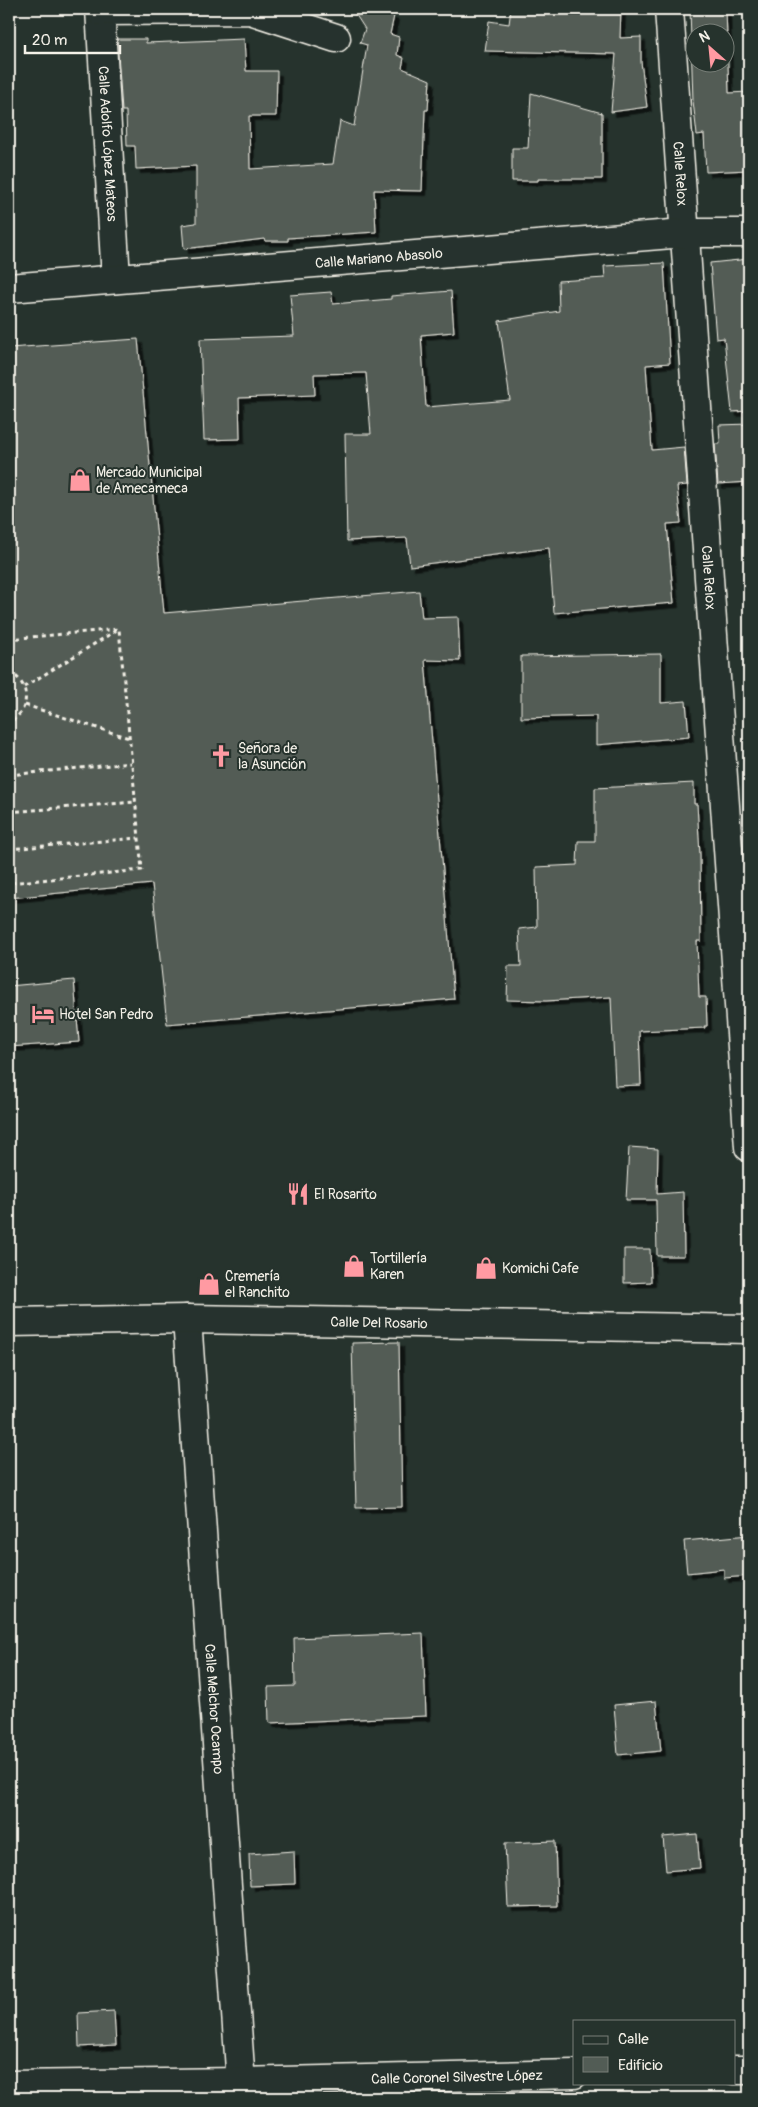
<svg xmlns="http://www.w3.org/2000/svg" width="758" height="2107" font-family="Pangolin,sans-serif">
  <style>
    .building { fill: #525c55; stroke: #f4f1e8; fill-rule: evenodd; filter: url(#shadow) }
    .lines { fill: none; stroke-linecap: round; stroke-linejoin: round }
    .minor-casing { stroke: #f4f1e8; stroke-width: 31 }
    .path { stroke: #f4f1e8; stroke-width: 3; stroke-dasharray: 4 4; stroke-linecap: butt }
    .minor { stroke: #26332d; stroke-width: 28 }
    .labels { text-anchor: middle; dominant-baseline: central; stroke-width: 4; stroke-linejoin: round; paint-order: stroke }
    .street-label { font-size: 14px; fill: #f4f1e8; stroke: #26332d }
    .poi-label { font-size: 14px; fill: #f4f1e8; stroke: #26332d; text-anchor: start }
  </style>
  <defs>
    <filter id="shadow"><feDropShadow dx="4.5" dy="4.5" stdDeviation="0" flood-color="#0009"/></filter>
  </defs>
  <rect width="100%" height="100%" fill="#26332d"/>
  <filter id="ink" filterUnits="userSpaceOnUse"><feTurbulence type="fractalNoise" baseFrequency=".02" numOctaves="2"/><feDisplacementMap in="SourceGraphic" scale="10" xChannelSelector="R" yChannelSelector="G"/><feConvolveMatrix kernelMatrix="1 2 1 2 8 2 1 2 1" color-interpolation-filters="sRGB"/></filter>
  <g filter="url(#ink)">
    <g class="building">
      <path d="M352 9H370L394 16 390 34 399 37 397 55 404 58 402 68 430 80 428 110H425L422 191 374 190 376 232 288 238V241H265L264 239 184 249 182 225 196 223V166L136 169 135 146H127L126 111H122L117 39H146V43L244 39 246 71H277L276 116H249L250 169 333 164 340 121 354 126 367 45 360 43 365 29Z"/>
      <path d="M511 9H621L620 38 641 37V62L647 107 611 112 616 54 485 51 489 21 509 24Z"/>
      <path d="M690 9H726L729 93 749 92V170L706 172 704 134 697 135 693 101ZM696 32H726V62H696Z"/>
      <path d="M531 93 602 113V179H538V181H512V148H528Z"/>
      <path d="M749 259V411L732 412 724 338 716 339 710 263Z"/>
      <path d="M664 263 670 363 646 365 652 450 684 447 687 485 677 486 681 523 667 524 674 603 554 613 549 548 410 566 407 538 347 541 345 434H371L366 373 314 374 315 395 239 398 240 439 204 440 200 339 294 336 290 295 331 292 333 304 391 299V296L451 291 454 332 421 335 426 407 510 400 499 321 559 311 558 281 605 278 604 266Z"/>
      <path d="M138 339 164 613 419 591 422 618 458 617 460 661 425 660 454 999 167 1024 152 884 9 898V348Z"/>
      <path d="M749 424V482L718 484 715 444H720L719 425Z"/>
      <path d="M661 654V703L686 701 689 737 596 745V716L521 718V656Z"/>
      <path d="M694 783V804H697L700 855 701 941H697L699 997H706L707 1026H704L705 1028 639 1031 641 1085 615 1086 611 997 546 1001 507 1000 508 966H521L519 929 537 927 536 867 577 865 578 841H595V788Z"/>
      <path d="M74 980 79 1042 9 1047V986Z"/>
      <path d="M629 1147 658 1149 657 1194 683 1192 684 1256H657L656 1200H626Z"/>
      <path d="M624 1249H650L651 1282 624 1283Z"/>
      <path d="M399 1342 402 1507 356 1508 352 1343Z"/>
      <path d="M749 1535V1576L724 1578V1569L687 1573 684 1541Z"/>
      <path d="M423 1633 426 1716 269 1723 268 1687 295 1686 294 1638Z"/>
      <path d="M656 1701 661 1751 618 1755 614 1705Z"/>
      <path d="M697 1834 700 1868 666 1871 663 1837Z"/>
      <path d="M555 1841 557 1906 508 1907 505 1843Z"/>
      <path d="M294 1851 295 1884 250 1886 249 1854Z"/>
      <path d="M114 2011 116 2045 79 2047 78 2013Z"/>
    </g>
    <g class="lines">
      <defs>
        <g id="minor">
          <path id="s1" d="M100 9 116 279"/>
          <path id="s2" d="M669 9 749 1147"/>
          <path d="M100 11 250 10 336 38"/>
          <path id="s3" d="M9 288 684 233H749"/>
          <path id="s4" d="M187 1319 242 2098"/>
          <path id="s5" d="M9 1322 187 1319 749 1329"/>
          <path d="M734 2070H749"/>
          <path id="s6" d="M9 2085 241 2082 574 2074"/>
        </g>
      </defs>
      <use href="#minor" class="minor-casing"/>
      <g class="path">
        <path d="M9 639 119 629 142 870 9 883"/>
        <path d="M9 672C31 682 31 712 9 722"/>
        <path d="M24 687 117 630"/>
        <path d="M25 705 129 738"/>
        <path d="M9 775 131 763"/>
        <path d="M9 812 135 802"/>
        <path d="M9 849 138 838"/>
      </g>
      <use href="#minor" class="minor"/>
    </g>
  </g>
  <defs>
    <symbol id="shop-bare" viewBox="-9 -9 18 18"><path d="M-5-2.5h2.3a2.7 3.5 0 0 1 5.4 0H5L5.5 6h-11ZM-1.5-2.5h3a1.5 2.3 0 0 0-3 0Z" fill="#ff9aa2" stroke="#26332d" stroke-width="2.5" paint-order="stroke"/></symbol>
    <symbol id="church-bare" viewBox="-9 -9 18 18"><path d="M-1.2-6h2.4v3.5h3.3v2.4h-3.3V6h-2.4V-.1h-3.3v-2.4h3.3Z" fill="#ff9aa2" stroke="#26332d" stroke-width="2.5" paint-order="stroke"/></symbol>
    <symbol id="hotel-bare" viewBox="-9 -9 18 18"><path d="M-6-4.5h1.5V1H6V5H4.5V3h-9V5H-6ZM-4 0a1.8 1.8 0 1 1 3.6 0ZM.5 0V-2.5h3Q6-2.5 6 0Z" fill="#ff9aa2" stroke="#26332d" stroke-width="2.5" paint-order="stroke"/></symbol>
    <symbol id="restaurant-bare" viewBox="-9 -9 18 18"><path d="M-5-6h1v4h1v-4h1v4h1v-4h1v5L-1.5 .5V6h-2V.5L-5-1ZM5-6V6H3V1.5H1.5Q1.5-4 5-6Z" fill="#ff9aa2" stroke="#26332d" stroke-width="2.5" paint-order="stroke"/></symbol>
  </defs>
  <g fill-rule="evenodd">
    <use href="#shop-bare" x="64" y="464" width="32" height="32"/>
    <use href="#church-bare" x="205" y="740" width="32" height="32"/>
    <use href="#hotel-bare" x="27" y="998" width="32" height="32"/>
    <use href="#restaurant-bare" x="282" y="1178" width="32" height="32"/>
    <use href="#shop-bare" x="338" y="1250" width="32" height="32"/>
    <use href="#shop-bare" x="470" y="1252" width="32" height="32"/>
    <use href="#shop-bare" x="193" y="1268" width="32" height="32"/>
  </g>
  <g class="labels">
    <g class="street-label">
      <text stroke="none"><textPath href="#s1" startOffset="135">Calle Adolfo López Mateos</textPath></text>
      <text stroke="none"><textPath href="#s2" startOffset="165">Calle Relox</textPath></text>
      <text stroke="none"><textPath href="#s3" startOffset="371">Calle Mariano Abasolo</textPath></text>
      <text stroke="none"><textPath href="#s2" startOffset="570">Calle Relox</textPath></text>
      <text stroke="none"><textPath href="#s5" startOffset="370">Calle Del Rosario</textPath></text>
      <text stroke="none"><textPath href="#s4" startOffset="391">Calle Melchor Ocampo</textPath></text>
      <text stroke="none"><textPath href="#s6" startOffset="448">Calle Coronel Silvestre López</textPath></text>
    </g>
    <g class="poi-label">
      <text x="96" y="472">Mercado Municipal<tspan x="96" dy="16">de Amecameca</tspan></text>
      <text x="238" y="748">Señora de<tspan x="238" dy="16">la Asunción</tspan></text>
      <text x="59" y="1014">Hotel San Pedro</text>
      <text x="314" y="1194">El Rosarito</text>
      <text x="370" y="1258">Tortillería<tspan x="370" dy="16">Karen</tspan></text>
      <text x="502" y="1268">Komichi Cafe</text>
      <text x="225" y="1276">Cremería<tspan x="225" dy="16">el Ranchito</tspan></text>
    </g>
  </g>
  <rect width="758" height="2107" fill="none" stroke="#26332d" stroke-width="30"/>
  <rect x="15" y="15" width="728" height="2077" fill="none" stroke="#f4f1e8" stroke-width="2" filter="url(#ink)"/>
  <rect x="573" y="2020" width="162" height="65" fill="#26332d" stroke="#787f78"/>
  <rect x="583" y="2036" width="25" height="8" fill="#26332d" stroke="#787f78"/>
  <text x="618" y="2044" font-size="15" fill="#f4f1e8">Calle</text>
  <rect x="583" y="2057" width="25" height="15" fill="#525c55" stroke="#787f78"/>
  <text x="618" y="2070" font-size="15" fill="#f4f1e8">Edificio</text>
  <g transform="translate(710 48) rotate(333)"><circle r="24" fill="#26332d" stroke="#787f78"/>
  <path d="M0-4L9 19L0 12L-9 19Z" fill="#ff9aa2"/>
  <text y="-8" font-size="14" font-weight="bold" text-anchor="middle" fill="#f4f1e8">N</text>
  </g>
  <path d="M25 45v8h95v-8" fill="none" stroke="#f4f1e8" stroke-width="2.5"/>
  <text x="32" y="45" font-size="15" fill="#f4f1e8" stroke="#26332d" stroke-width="4" paint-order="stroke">20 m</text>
</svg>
